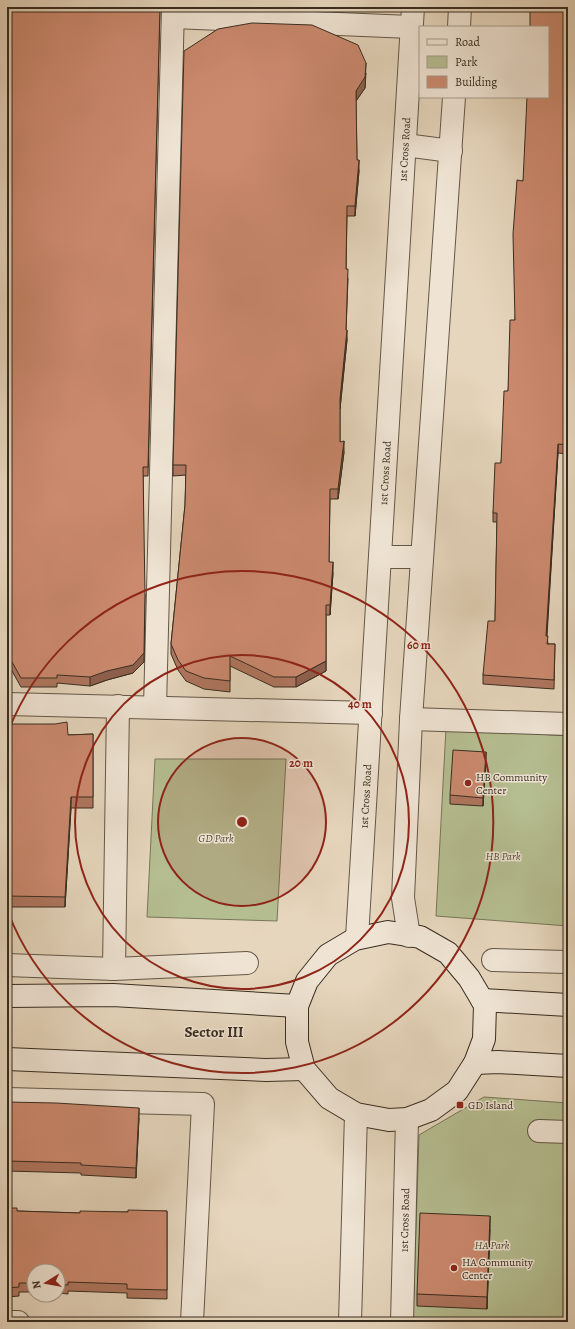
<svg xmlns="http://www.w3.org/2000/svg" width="575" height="1329" font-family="Alegreya,serif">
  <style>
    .green { fill: #b5be91; stroke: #767658 }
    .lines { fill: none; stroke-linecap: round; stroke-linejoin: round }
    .minor-casing { stroke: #645747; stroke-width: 24 }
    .tertiary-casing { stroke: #645747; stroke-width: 24 }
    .secondary-casing { stroke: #382d20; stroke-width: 24 }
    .minor { stroke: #efe4d4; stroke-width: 22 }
    .tertiary { stroke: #efe4d4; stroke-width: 22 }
    .secondary { stroke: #efe4d4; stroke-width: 22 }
    .wall { fill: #af765f; stroke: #382d20 }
    .shaded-wall { fill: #8e604d; stroke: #382d20 }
    .building { fill: #cb896e; stroke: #382d20 }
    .ring { fill: none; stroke: #8f2418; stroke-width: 2 }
    .poi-dot { fill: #8f2418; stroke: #efe4d4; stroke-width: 1.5 }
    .labels { text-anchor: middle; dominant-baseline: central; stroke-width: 3; stroke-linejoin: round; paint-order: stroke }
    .street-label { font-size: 11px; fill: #382d20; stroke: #efe4d4 }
    .poi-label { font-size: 11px; fill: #382d20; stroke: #efe4d4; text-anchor: start }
    .park-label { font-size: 11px; font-style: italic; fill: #514a37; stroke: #efe4d4 }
    .district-label { font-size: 15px; font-weight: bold; fill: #382d20; stroke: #efe4d4 }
    .centre { fill: #8f2418; stroke: #efe4d4; stroke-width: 2 }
    .ring-label { font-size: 12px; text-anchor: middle; font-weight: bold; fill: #8f2418; stroke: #efe4d4; stroke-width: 3; stroke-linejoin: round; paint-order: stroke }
  </style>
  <rect width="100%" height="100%" fill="#e6d6bd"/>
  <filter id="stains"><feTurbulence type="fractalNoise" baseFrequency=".005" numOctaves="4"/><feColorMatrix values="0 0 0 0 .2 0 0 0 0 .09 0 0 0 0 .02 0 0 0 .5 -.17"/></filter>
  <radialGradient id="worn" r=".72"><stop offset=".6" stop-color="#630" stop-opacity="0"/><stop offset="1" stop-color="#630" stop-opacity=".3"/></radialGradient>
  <g class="green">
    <path d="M446 728 568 736V926L436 916Z"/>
    <path d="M155 759H286L277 921 147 917Z"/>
    <path d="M484 1097 568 1103V1322H413L419 1135Z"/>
  </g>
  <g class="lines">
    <defs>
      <g id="minor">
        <path d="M173 17 411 27"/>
        <path d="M7 704 371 713"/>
        <path d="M155 707 173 7"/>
        <path d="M411 719 568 724"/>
        <path d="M493 960 568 962"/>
        <path d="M7 965 114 969 247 963"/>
        <path d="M114 969 118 706"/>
        <path d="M7 1099 203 1104 192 1322"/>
        <path d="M539 1131 568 1132"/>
        <path d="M7 1322H18"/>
      </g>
      <g id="tertiary">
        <path d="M459 27 460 7"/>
        <path d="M405 145 451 151"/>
        <path d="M380 557H422"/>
        <path d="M409 936 403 898 411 719 454 97"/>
        <path id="s1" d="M357 938 413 7"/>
        <path d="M350 1322 356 1114"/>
        <path id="s2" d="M402 1322 407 1119"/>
      </g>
      <g id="secondary">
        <path d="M388 932 420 937 448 953 469 978 485 1005 484 1039 475 1063 457 1091 431 1110 407 1119 389 1120 356 1114 329 1098 304 1069 297 1042V1006L307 981 328 955 355 939Z"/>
        <path d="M7 996 113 995 297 1006"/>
        <path d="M482 1000 568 1005"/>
        <path d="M7 1059 266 1070 304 1069"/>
        <path d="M475 1063 498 1062 568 1066"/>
      </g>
    </defs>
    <use href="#minor" class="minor-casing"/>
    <use href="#tertiary" class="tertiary-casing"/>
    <use href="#secondary" class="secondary-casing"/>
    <use href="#minor" class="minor"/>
    <use href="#tertiary" class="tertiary"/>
    <use href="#secondary" class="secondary"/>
  </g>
  <g class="wall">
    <path d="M160 7 148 476H143L144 662 133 673 107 680 90 686 57 683V687H21L7 662V53Z"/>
    <path d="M273 7H334L326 11 288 9Z"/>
    <path d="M568 7V454L558 453 547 636 548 644H555L554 689 483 684V675L495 621 497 522H493V513L501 463 515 320 523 181Z"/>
    <path d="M366 73 365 88 356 101 357 160 359 171 355 216H347L346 269 348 279 346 330 347 340 340 409V442L344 452 338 499H330L329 562 333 573 330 615H326V671L296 687H274L230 666V692L204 689 186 681 178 670 171 654V644L185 505 186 475 173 476V465Z"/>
    <path d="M7 724 68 735 93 734V808H71L65 907H7Z"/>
    <path d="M486 761 483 806 450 804V795Z"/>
    <path d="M7 1102 139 1118 136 1178 81 1175V1173L7 1171Z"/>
    <path d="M7 1208 17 1211 80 1213 167 1211V1299L127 1298V1293L68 1291V1294L58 1293V1271H34V1292H19V1296L7 1297Z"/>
    <path d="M490 1229 487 1309 417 1306V1294Z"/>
  </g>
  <g class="shaded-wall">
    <path d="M326 7H334L326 11Z"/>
    <path d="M366 63 365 88 356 101V91Z"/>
    <path d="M359 160V171L355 216V206Z"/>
    <path d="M347 330V340L340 409V399Z"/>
    <path d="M344 441V452L338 499V489Z"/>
    <path d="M558 444V453L546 645V636Z"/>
    <path d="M333 562V573L330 615V605Z"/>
    <path d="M145 594 144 662 133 673 107 680 90 686V677Z"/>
    <path d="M326 661V671L296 687V677Z"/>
    <path d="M486 752V761L483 806V798Z"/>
    <path d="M71 797V808L65 907V897Z"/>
    <path d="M139 1108V1118L136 1178V1168Z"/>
    <path d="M490 1216V1229L487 1309V1297Z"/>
  </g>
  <g class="building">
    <path d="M8 7H160L148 467H143L145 594 144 653 133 665 107 671 90 677 57 675V678H21L7 653V53Z"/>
    <path d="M530 7H568V445L558 444 546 636H548L547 644H555L554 680 483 675 488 621H495L497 513H493L495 463H501L504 391H508L510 320H515L513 234 517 180 523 181 527 97H548V27H530Z"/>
    <path d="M252 23 312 25 358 45 366 63 365 77 356 91 357 160H359L355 206H347L346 269H348L346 330H347L340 399V442L344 441 338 489H330L329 562H333L330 605H326V661L296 677H274L230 656V681L204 678 186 671 178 660 171 644 185 505 186 465H173L184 51 218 29Z"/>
    <path d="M67 722 68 735 93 734V797H71L65 897 7 896V724H55Z"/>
    <path d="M453 750 486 752 483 798 450 795Z"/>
    <path d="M7 1102 56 1103 139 1108 136 1168 81 1165V1163L7 1161Z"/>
    <path d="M7 1208H17V1211L80 1213V1211L128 1212V1210L167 1211V1290L127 1289V1284L68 1282V1285L58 1284V1271H34V1283H19V1287L7 1288Z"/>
    <path d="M420 1213 490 1216 487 1297 417 1294Z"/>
  </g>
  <circle cx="242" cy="822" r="84" fill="#8f2418" fill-opacity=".12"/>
  <g class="ring">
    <circle cx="242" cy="822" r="84"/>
    <circle cx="242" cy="822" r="167"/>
    <path d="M8 732A251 251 0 1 1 8 912"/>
  </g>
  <g class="poi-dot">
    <circle cx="468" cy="783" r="4"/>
    <rect x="456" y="1101" width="8" height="8" rx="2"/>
    <circle cx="454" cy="1268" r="4"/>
  </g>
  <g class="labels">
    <g class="street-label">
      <text stroke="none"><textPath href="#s1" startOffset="790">1st Cross Road</textPath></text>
      <text stroke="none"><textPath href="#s1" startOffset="466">1st Cross Road</textPath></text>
      <text stroke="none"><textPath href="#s1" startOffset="142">1st Cross Road</textPath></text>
      <text stroke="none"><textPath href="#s2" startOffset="102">1st Cross Road</textPath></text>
    </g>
    <g class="poi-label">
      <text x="476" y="777">HB Community<tspan x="476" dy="13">Center</tspan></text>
      <text x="468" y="1105">GD Island</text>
      <text x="462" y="1262">HA Community<tspan x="462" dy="13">Center</tspan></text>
    </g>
    <g class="park-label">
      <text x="216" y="838">GD Park</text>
      <text x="503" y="856">HB Park</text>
      <text x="492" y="1245">HA Park</text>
    </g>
    <g class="district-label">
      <text x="214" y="1032">Sector III</text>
    </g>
  </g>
  <circle cx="242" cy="822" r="6" class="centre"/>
  <g class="ring-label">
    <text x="419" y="649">60 m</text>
    <text x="360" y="708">40 m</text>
    <text x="301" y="767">20 m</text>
  </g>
  <rect width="575" height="1329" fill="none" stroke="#e6d6bd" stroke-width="24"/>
  <rect x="8" y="8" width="559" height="1313" fill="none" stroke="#382d20" stroke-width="2"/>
  <rect x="12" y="12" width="551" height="1305" fill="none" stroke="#382d20"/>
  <rect x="419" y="26" width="130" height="72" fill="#efe4d4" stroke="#a69b8c"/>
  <rect x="427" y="39" width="20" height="6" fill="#efe4d4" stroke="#a69b8c"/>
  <text x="455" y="46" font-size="12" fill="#382d20">Road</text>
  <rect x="427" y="56" width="20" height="12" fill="#b5be91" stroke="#a69b8c"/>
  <text x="455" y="66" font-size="12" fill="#382d20">Park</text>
  <rect x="427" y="76" width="20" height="12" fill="#cb896e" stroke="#a69b8c"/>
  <text x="455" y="86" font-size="12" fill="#382d20">Building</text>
  <g transform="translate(46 1283) rotate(259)"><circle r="19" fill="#efe4d4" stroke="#a69b8c"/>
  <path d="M0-3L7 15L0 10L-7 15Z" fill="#8f2418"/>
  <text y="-6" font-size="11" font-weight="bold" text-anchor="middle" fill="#382d20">N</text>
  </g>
  <rect width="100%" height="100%" filter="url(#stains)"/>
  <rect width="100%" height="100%" fill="url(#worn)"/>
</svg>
